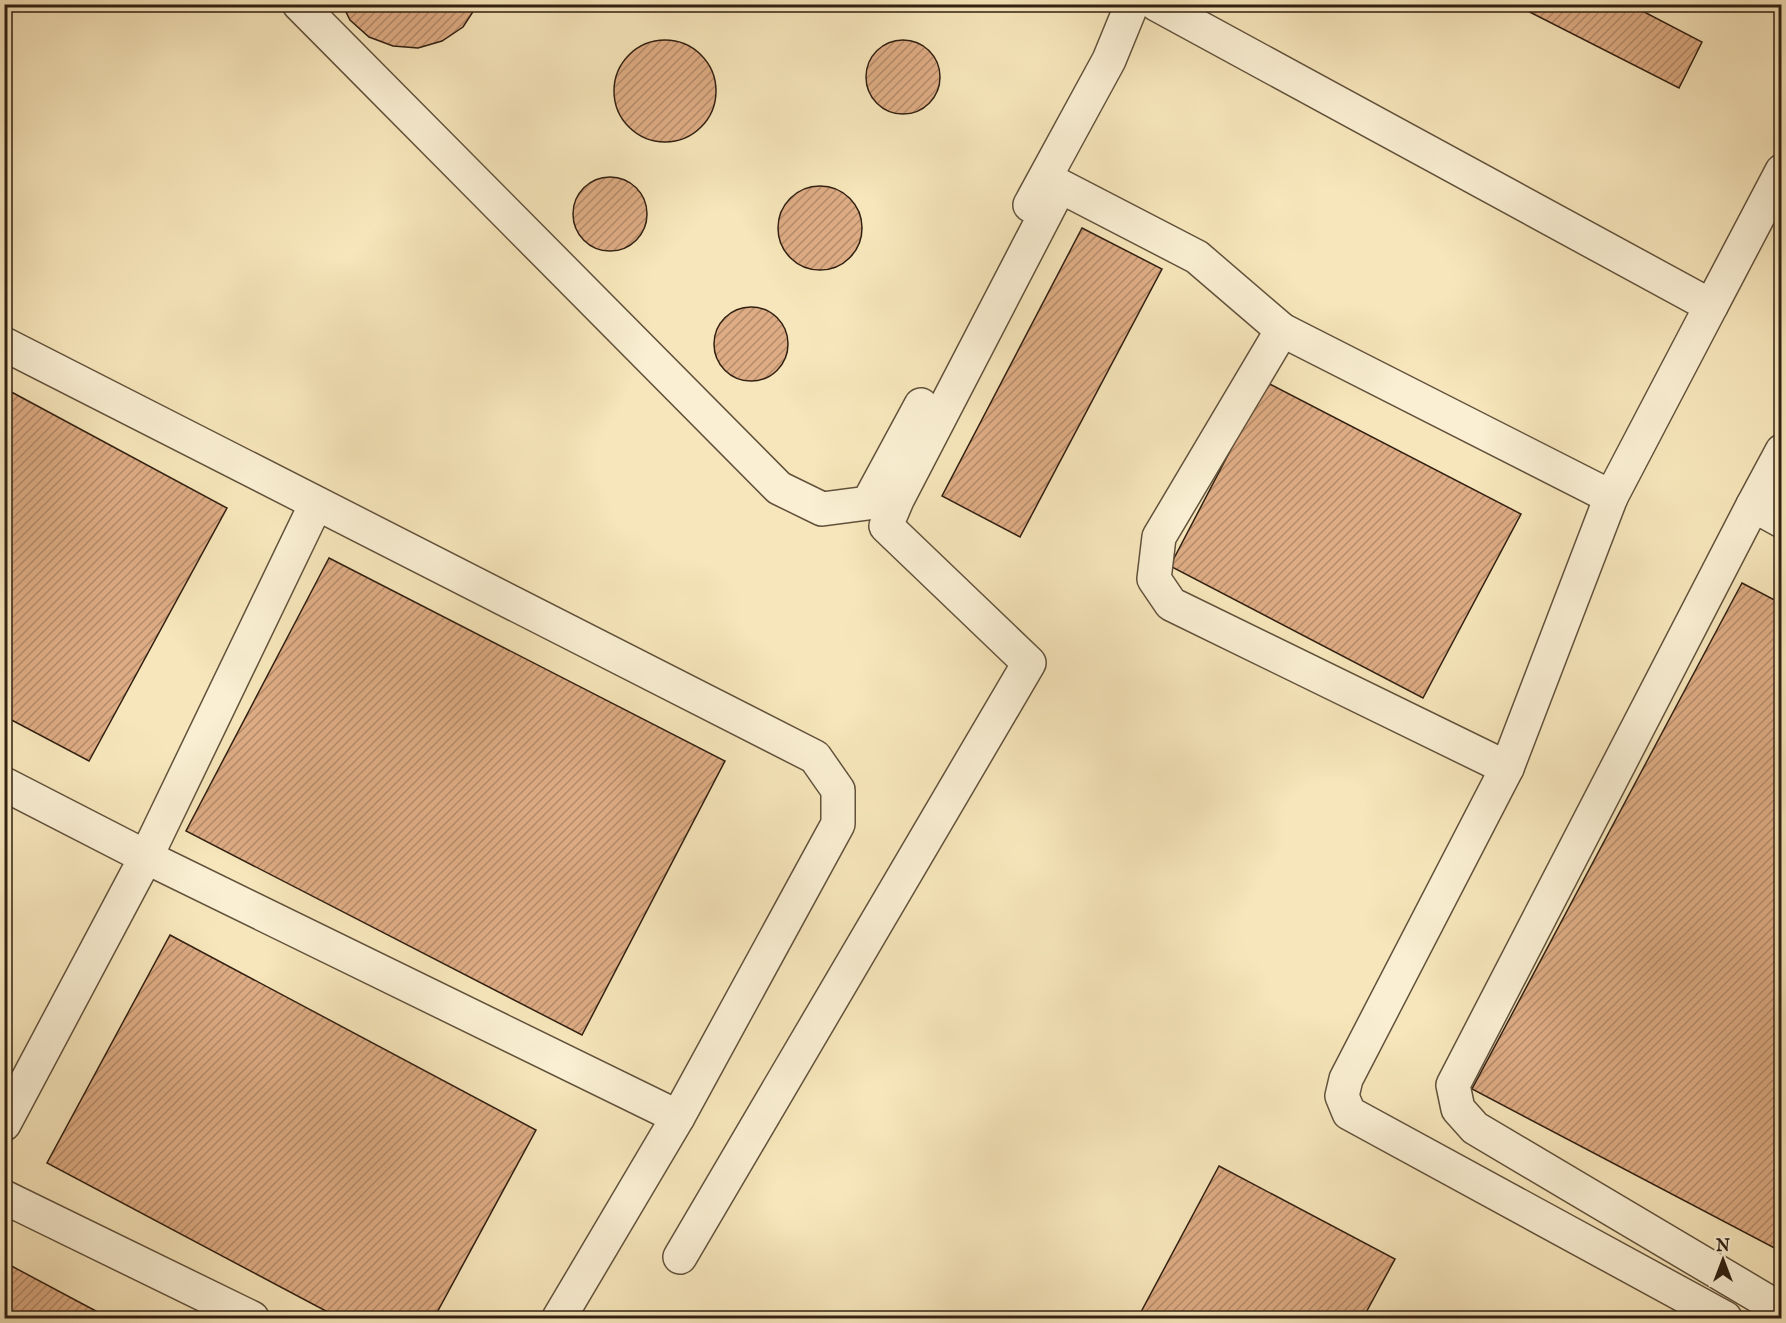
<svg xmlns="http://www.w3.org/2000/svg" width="1786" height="1323" font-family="'IM FELL English',serif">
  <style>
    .building { fill: url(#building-hatch); stroke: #312012; stroke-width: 1.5 }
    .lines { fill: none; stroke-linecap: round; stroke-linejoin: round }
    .minor-casing { stroke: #62523c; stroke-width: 36 }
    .minor { stroke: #faefd3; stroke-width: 33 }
  </style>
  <defs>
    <pattern id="building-hatch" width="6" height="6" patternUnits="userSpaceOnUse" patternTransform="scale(1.5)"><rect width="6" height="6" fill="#deac84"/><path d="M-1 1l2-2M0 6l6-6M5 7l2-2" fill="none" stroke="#b58c6b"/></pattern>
  </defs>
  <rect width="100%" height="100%" fill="#f7e6bb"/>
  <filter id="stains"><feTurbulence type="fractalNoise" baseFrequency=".00333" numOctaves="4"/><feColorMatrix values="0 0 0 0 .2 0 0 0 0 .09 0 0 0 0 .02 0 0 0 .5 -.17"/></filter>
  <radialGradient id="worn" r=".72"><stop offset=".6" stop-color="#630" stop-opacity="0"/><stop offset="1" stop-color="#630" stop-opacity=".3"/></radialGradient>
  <g class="building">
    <path d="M342 4H478L463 27 442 41 418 48 393 46 369 37 350 20Z"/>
    <path d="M1514 4H1629L1702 42 1679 88Z"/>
    <circle cx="903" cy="77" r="37"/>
    <circle cx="665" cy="91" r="51"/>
    <circle cx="610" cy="214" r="37"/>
    <circle cx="820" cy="228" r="42"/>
    <path d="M1082 228 1162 269 1020 537 942 496Z"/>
    <circle cx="751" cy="344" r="37"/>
    <path d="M1266 382 1521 514 1423 698 1170 566Z"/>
    <path d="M4 388 227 508 89 761 4 716Z"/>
    <path d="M329 558 725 761 582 1035 186 831Z"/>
    <path d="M1742 583 1782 604V1252L1472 1089Z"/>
    <path d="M170 935 536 1130 434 1318H339L47 1163Z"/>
    <path d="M1219 1166 1395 1259 1363 1318H1154L1141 1312Z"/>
    <path d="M4 1262 109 1318H4Z"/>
  </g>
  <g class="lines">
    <defs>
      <g id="minor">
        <path d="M299 4 779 488 822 509 868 503 921 405"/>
        <path d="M1156 4 1711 306 1782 171"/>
        <path d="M1030 205 1109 60 1132 4"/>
        <path d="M1282 330 1159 537 1154 579 1171 604 1507 768 1611 497"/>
        <path d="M4 344 815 757 838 790V824L678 1117 559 1318"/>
        <path d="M316 504 146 857 678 1117"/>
        <path d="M1753 505 1782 451"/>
        <path d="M1782 521 1753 505 1453 1085 1458 1109 1475 1128 1782 1310"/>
        <path d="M1507 768 1346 1079 1342 1096 1349 1113 1725 1318"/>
        <path d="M4 784 146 857 4 1124"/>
        <path d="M4 1197 252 1318"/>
        <path d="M680 1257 1029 663 886 526 897 500 1060 186 1197 257 1282 330 1611 497 1711 306"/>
      </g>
    </defs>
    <use href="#minor" class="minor-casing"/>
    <use href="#minor" class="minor"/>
  </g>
  <rect width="1786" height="1323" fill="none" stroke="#f7e6bb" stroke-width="24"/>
  <rect x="6" y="6" width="1774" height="1311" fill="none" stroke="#312012" stroke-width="3"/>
  <rect x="12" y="12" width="1762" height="1299" fill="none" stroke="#312012" stroke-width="1.5"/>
  <g transform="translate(1723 1260)" stroke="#faefd3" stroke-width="4.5" paint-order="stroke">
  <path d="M0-4.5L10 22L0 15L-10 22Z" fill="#312012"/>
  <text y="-9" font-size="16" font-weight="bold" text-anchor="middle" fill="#312012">N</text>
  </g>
  <rect width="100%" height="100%" filter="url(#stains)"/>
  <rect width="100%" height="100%" fill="url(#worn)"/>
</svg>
